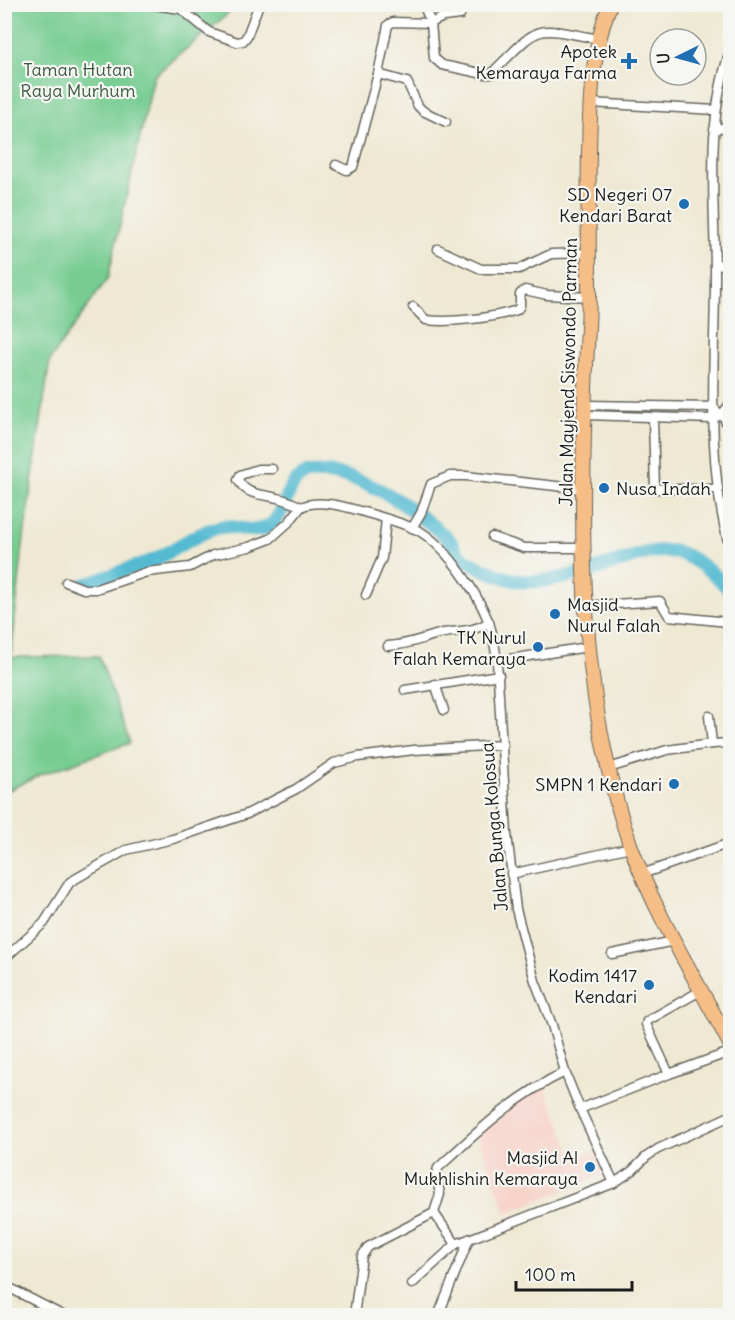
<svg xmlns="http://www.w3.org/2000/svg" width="735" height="1320" font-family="Delius,sans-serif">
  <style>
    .built { fill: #f7d1c7 }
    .green { fill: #76cc91; stroke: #497456; stroke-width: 1.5 }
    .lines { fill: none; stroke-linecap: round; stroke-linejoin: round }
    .river { stroke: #53bad1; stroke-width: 14 }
    .minor-casing { stroke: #66645c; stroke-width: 11 }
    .trunk-casing { stroke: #66645c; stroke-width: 16 }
    .minor { stroke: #fff; stroke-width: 8 }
    .trunk { stroke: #f6be87; stroke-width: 14 }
    .poi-dot { fill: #1f6fb2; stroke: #f6f6f2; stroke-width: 2 }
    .labels { text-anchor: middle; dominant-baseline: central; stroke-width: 4.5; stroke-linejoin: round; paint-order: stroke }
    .poi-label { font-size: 18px; fill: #1c1c1c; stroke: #f6f6f2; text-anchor: end }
    .park-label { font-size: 18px; fill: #3c5a45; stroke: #f6f6f2 }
    .street-label { font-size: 18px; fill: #1c1c1c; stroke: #f6f6f2 }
  </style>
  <rect width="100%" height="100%" fill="#f6f6f2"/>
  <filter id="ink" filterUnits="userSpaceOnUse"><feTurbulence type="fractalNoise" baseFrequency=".0167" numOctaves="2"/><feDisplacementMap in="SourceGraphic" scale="12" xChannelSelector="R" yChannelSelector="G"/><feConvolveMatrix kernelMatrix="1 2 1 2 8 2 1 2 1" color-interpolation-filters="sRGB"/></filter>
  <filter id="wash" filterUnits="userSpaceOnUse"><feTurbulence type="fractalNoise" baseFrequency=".008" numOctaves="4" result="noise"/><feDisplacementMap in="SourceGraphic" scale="24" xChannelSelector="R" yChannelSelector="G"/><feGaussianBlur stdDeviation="1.35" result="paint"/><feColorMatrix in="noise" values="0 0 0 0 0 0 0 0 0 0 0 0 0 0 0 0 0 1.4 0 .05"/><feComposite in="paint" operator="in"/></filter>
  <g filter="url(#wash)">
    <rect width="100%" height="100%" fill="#efe9d3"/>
    <path class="built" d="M544 1085 574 1159 596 1151 606 1174 506 1213 477 1135 525 1097Z"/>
    <path class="green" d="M5 5H228L229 13 154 76 108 278 50 360 24 537 11 657 99 656 130 743 40 775 5 792Z"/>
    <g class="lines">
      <path class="river" d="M83 585C98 582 111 575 126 570 137 566 149 563 160 557 178 547 196 534 216 528 233 522 252 537 269 526 289 513 284 475 313 473 362 470 413 508 448 539 453 543 454 550 458 554 468 564 507 580 520 581 548 584 583 573 609 565 631 558 652 548 676 552 692 555 720 578 730 591"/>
    </g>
  </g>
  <g filter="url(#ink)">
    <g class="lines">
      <defs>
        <g id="minor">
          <path d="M147 4 181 9 209 32 237 42 243 41 247 36 259 4"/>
          <path d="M423 4 431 23 393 22 388 25 378 74 407 82 418 106 423 111 446 122"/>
          <path d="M187 13 191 4"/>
          <path d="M460 15 443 17 431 23 434 58 442 65 484 74H491L494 71C541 24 532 26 598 39"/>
          <path d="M730 51C705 123 715 201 715 277 715 368 705 460 730 549"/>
          <path d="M589 103 716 110"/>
          <path d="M714 129 730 127"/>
          <path d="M336 165 347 170 353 167 378 74"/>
          <path d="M438 249 481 269H519L551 254 589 253"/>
          <path d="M715 264 730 266"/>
          <path d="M413 307 426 320C452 323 493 318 517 310L520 306V294L525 290 547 295 589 297"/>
          <path d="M585 405 713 407 717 411"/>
          <path d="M723 413 726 423 730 429"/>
          <path d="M585 415 713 419 723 413 730 404"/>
          <path d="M653 418 655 489H718"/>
          <path d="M272 469H258L240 475 238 480C248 497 261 493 277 498 286 500 294 503 301 507"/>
          <path d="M301 507C318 499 343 506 360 511 378 516 405 523 421 532 448 549 476 591 488 620 493 632 495 647 497 661L588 647"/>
          <path d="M412 528 421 513 431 484 450 476H466L583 489"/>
          <path d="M492 537 524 548H583"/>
          <path d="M66 582 84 589H96L147 572 190 567 213 555 249 547 270 539 289 522 301 507"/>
          <path d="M366 595 382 558 386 519"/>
          <path d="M585 606 660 601 669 616 728 622 730 648"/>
          <path d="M388 646C408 645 420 639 439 634 456 630 473 633 489 622"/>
          <path d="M497 661 507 834 516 909 535 981 552 1025 565 1072 580 1109"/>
          <path d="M435 684 444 710"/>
          <path d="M405 690 499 675"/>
          <path d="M712 744 730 743"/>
          <path d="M609 768 667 750 712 744 709 716"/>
          <path d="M511 874 631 847"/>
          <path d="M642 874 730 843"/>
          <path d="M612 954 674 941"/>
          <path d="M4 959 44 923 70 882 126 850 173 839 247 814 296 789 334 763 358 757 414 750 503 745"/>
          <path d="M669 1074 646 1024 647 1021 702 990"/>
          <path d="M614 1183 580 1109 669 1074 730 1052"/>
          <path d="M434 1213 440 1194 436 1174 438 1168C477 1132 516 1095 565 1072"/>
          <path d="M412 1284 456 1244"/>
          <path d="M4 1285 64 1316"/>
          <path d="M354 1316 362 1256 368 1247 434 1213 456 1244 614 1183 632 1171 646 1157 658 1149 730 1116"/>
          <path d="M438 1316 469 1239"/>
        </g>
        <path id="trunk" d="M610 4C591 53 590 101 589 153 588 199 589 246 589 292 589 325 586 357 585 389 581 546 578 696 631 847 656 916 696 979 730 1044"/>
      </defs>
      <use href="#minor" class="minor-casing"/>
      <use href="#trunk" class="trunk-casing"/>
      <use href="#minor" class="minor"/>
      <use href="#trunk" class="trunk"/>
    </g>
  </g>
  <g class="poi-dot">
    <path d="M626 52h6v6h6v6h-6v6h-6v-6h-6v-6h6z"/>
    <circle cx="684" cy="204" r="6"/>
    <circle cx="604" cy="488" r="6"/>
    <circle cx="555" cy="614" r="6"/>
    <circle cx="538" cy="647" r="6"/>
    <circle cx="674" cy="784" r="6"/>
    <circle cx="649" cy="985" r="6"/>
    <circle cx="590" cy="1167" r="6"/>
  </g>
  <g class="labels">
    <g class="poi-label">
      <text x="617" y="51">Apotek<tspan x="617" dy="21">Kemaraya Farma</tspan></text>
      <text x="672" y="194">SD Negeri 07<tspan x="672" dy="21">Kendari Barat</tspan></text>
      <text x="616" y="488" text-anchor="start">Nusa Indah</text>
      <text x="567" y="604" text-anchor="start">Masjid<tspan x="567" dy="21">Nurul Falah</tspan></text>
      <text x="526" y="637">TK Nurul<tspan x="526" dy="21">Falah Kemaraya</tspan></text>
      <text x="662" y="784">SMPN 1 Kendari</text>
      <text x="637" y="975">Kodim 1417<tspan x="637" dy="21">Kendari</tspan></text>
      <text x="578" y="1157">Masjid Al<tspan x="578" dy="21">Mukhlishin Kemaraya</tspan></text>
    </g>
    <g class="park-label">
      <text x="78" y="69">Taman Hutan<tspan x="78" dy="21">Raya Murhum</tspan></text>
    </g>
    <g class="street-label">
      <text transform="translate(568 372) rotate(-89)">Jalan Mayjend Siswondo Parman</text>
      <text transform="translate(494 827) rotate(-95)">Jalan Bunga Kolosua</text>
    </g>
  </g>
  <rect width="735" height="1320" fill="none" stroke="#f6f6f2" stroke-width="24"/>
  <g transform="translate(678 57) rotate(265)"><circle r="28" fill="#f6f6f2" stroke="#9f9f9c" stroke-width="1.5"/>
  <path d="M0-4.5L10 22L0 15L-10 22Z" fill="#1f6fb2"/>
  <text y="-9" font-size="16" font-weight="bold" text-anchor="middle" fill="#1c1c1c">U</text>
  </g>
  <path d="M516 1281v9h116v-9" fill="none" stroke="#1c1c1c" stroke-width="3"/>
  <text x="525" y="1281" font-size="18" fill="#1c1c1c" stroke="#f6f6f2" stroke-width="4.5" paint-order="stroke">100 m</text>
</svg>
